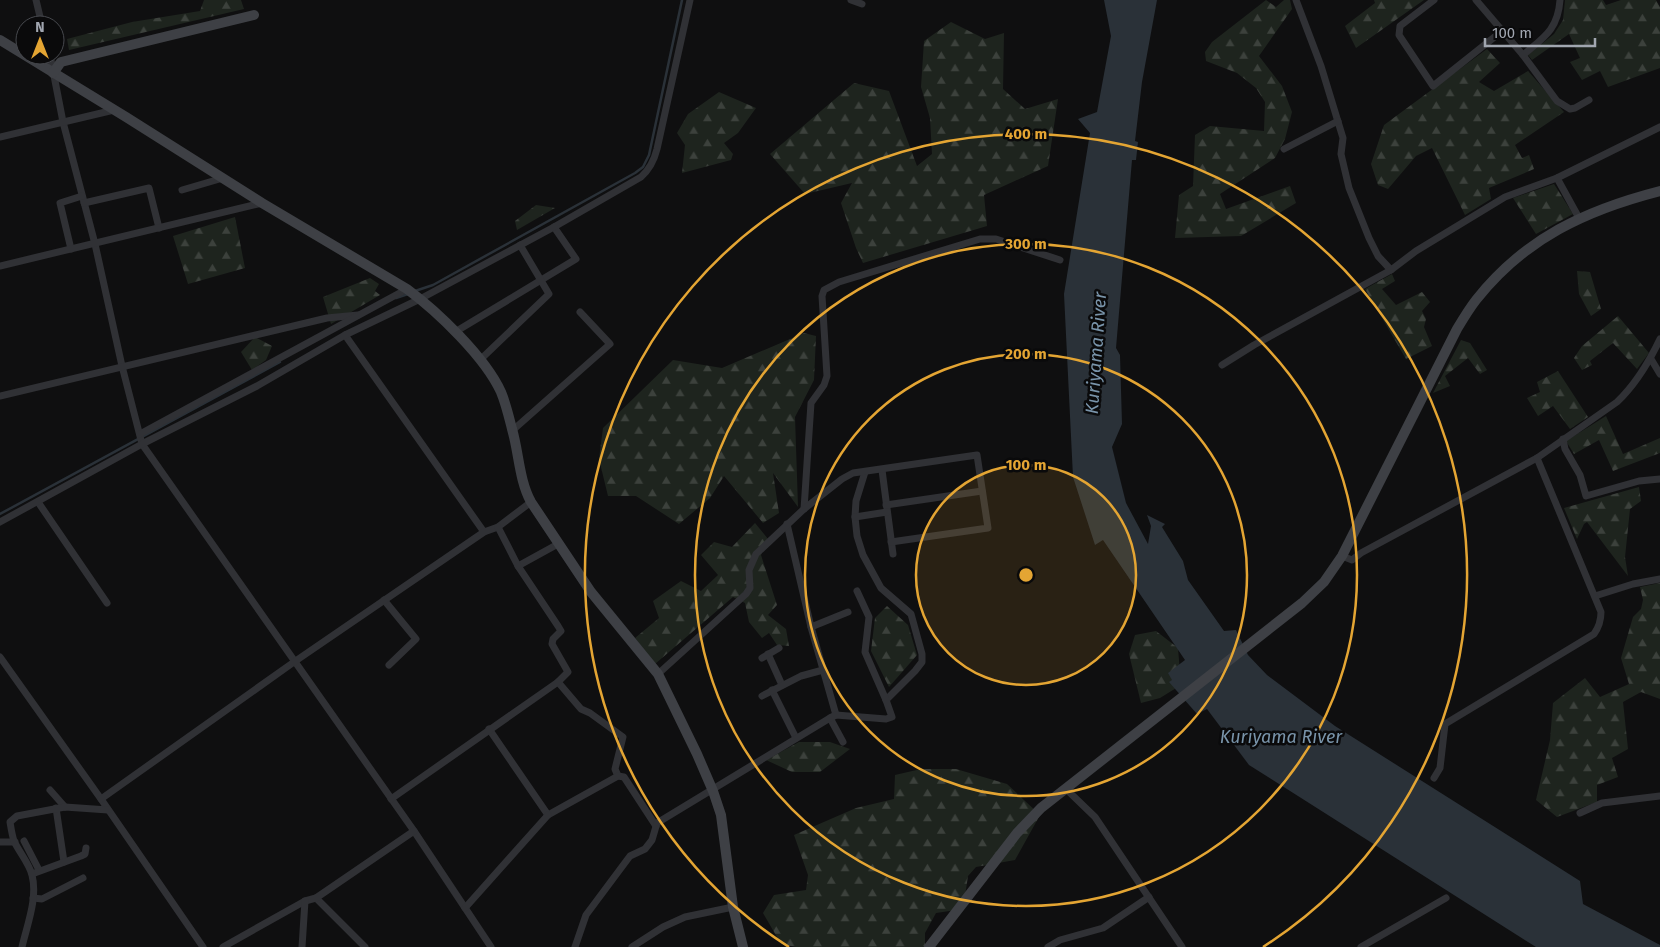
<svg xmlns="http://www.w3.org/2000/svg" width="1660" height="947" font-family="'Fira Sans',sans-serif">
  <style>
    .forest { fill: url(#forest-firs) }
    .water { fill: #2a3138 }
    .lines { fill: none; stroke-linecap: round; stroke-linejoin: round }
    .stream { stroke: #2a3138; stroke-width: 2.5 }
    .street { stroke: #303135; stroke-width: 7 }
    .secondary { stroke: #3e4045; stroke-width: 10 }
    .ring { fill: none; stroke: #e4a533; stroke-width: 2.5 }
    .labels { text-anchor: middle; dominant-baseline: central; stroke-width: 5; stroke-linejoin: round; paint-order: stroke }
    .water-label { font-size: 18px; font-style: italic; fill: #7994aa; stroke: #0a0a0b }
    .centre { fill: #e4a533; stroke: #0a0a0b; stroke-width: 2.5 }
    .ring-label { font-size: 15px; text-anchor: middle; font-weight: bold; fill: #e4a533; stroke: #0a0a0b; stroke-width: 5; stroke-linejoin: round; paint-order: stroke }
  </style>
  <defs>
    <pattern id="forest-firs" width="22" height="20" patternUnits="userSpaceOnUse" patternTransform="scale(1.25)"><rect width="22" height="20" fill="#1e241e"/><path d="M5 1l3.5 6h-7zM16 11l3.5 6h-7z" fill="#3c413c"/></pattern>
  </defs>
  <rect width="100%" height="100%" fill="#0f0f10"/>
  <g class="forest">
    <path d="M204 0H241L244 9 69 50 67 39 132 22 200 11Z"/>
    <path d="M1266 0 1276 7 1284 0H1290L1292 9 1259 56 1282 86 1292 112 1285 139 1275 158 1220 194 1226 209 1290 186 1296 203 1241 236 1175 238 1179 195 1193 186 1195 135 1210 126 1264 131 1265 102 1256 88 1237 73 1206 61 1205 52 1212 42Z"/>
    <path d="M1374 0H1424L1356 48 1345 26 1375 3Z"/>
    <path d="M1565 0H1603L1606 5 1621 0H1656L1660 7V68L1608 87 1600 71 1582 80 1570 62 1580 58 1569 34 1532 60 1528 55 1554 34 1563 20Z"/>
    <path d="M951 22 985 39 1004 33 1003 89 1025 109 1058 99 1048 166 984 195 987 226 863 263 856 248 841 203 852 183 805 194 770 154 854 83 889 91 917 166 932 154 930 118 921 87 924 41Z"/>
    <path d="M1487 49 1500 63 1479 82 1494 91 1528 71 1564 112 1515 145 1522 158 1529 155 1534 169 1489 188 1491 199 1465 215 1432 148 1416 156 1388 189 1378 185 1371 164 1384 125Z"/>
    <path d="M719 92 756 108 738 133 724 143 733 154 731 160 682 173 685 145 677 133 688 114Z"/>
    <path d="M1554 184 1573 214 1536 234 1513 198Z"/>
    <path d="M536 205 555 208 517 230 515 221Z"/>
    <path d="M235 217 245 268 188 284 173 236Z"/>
    <path d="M1577 271 1590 272 1601 309 1591 316 1579 294Z"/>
    <path d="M1392 274 1395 281 1382 289 1396 305 1422 292 1430 302 1422 311 1426 319 1424 327 1432 346 1406 359 1365 289Z"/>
    <path d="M370 278 379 284 375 291 380 295 331 324 323 297Z"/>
    <path d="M1618 316 1649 353 1637 369 1613 343 1590 361 1592 365 1582 370 1574 358 1582 346Z"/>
    <path d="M804 333 816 336 814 380 795 417 798 507 773 473 779 513 763 523 724 476 710 498 679 524 636 496H608L599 459 603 428 673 360 722 368Z"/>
    <path d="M255 337 272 346 266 360 252 370 241 352Z"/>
    <path d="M1461 340 1470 343 1487 370 1480 374 1468 358 1445 376 1450 386 1433 393Z"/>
    <path d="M1558 371 1588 417 1570 429 1553 406 1538 416 1527 398 1540 392 1537 382Z"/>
    <path d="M1606 416 1623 454 1660 438V453L1613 471 1599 440 1574 454 1566 441Z"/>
    <path d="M1639 487 1641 501 1630 509 1625 557 1628 576 1587 522 1584 524 1577 539 1564 508Z"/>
    <path d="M755 523 768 539 761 555 777 605 768 615 786 629 789 646 777 645 769 633 762 638 749 622 745 603 733 597 655 664 635 638 659 618 653 601 681 581 701 591 718 575 701 555 714 542 732 547Z"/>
    <path d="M1660 583V699L1641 692 1623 702 1628 749 1612 758 1618 777 1597 785V802L1557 817 1536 800 1550 740 1553 703 1585 678 1600 697 1629 684 1621 658 1633 617 1641 609 1643 600 1640 587Z"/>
    <path d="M887 606 908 625 917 655 889 687 871 651 875 618Z"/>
    <path d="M1156 631 1178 648 1181 685 1160 698 1141 703 1129 654 1135 635Z"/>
    <path d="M799 742H830L850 749 820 772H792L766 760Z"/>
    <path d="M921 769H956L1007 784 1040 815 1015 860 976 867 968 876 963 909 936 913 925 933V947H796L781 944 763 913 774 895 806 890 808 875 794 835 856 808 894 799 895 775Z"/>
  </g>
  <path class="water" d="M1104 0H1157L1142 82 1135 141 1138 142 1136 160H1132L1116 348 1120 355 1122 424 1112 447 1126 503 1148 544 1151 526 1147 515 1165 524 1162 527 1183 561 1188 580 1224 631 1236 630 1248 655 1267 675 1335 726 1580 881 1583 904 1660 945V947H1536L1249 765 1207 709 1197 714 1169 682 1172 680 1168 673 1185 660 1103 540 1095 545 1073 477 1064 294 1090 133 1078 119 1097 112 1111 36Z"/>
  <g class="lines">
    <g class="stream">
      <path d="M415 291 433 285 635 173 643 167 649 155 682 0"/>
      <path d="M396 298 408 294"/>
      <path d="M0 514 280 362"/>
    </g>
    <g class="street">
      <path d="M36 0 42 25"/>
      <path d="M851 0 862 4"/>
      <path d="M1296 0 1321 66 1343 138 1341 154 1349 188 1369 238 1378 256 1391 270"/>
      <path d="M1434 0 1400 26 1399 35 1433 86 1502 31"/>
      <path d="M1476 0 1523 55 1557 101 1570 109 1575 108 1589 100"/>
      <path d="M50 55 63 122 95 244 122 366 142 444 414 831 491 947"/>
      <path d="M1523 55C1543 38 1558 30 1560 0"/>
      <path d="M0 137 114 110"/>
      <path d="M1284 149 1338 121"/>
      <path d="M1557 178 1579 218"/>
      <path d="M182 190 223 178"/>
      <path d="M84 203 149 188 159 228"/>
      <path d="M71 249 60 203 82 196"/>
      <path d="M0 266 262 203"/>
      <path d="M455 332 576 259 554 227"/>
      <path d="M345 335 484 532"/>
      <path d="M481 359 549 294 520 245"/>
      <path d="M1651 359 1660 374"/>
      <path d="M1222 365 1254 345 1391 270 1416 251 1505 197 1557 178 1660 127"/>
      <path d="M0 396 327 318 358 315"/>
      <path d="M513 430 610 344 580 312"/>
      <path d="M140 434 407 289"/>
      <path d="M1563 439 1565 449 1580 475 1586 496 1639 481 1660 479"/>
      <path d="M882 470 893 554"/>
      <path d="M865 472 856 501 855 517 857 536 863 555 881 588 911 614 922 654V662L915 671 886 700"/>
      <path d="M38 502 107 603"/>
      <path d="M886 505 982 491"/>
      <path d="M804 509 811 403 824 385 827 376 822 296 824 290 839 282 980 239H996L1060 260"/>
      <path d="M855 517 887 512"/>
      <path d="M0 522 142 444 257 386 345 335 420 299 554 227 641 177C650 169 654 161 657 149L690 0"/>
      <path d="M787 524 811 627 836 715"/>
      <path d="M1342 556 1352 560 1361 553 1537 458 1617 402C1636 384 1649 362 1660 339"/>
      <path d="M518 566 558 544"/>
      <path d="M1595 596 1633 584 1660 579"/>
      <path d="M384 600 416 639 389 665"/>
      <path d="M811 627 848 612"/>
      <path d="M768 654 782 685"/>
      <path d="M0 657 101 799 203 947"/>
      <path d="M762 658 779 648"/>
      <path d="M658 674 746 594 750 588 749 570 756 554 804 509 842 479 853 473 977 455 988 528 891 542"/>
      <path d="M558 682 581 709 590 713 623 737 615 769 618 776"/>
      <path d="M772 690 796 738"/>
      <path d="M762 696 801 676 823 670"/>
      <path d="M830 718 843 742"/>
      <path d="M489 729 548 815 618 776 624 777 656 826"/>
      <path d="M1434 778 1440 768 1445 724 1594 634C1599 627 1601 621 1601 612L1537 458"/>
      <path d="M1066 789 1095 817 1182 947"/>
      <path d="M50 790 65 807"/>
      <path d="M101 799 294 662 484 532 498 527 531 502"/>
      <path d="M391 799 558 682 568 672 552 644 553 639 561 631 558 626 518 566 498 527"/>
      <path d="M56 808 64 862"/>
      <path d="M1580 813 1602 803 1660 796"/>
      <path d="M24 841 39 870"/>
      <path d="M0 842H15"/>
      <path d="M32 874 81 856 85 854 86 848"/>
      <path d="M33 898 42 899 83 878"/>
      <path d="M316 898 365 947"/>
      <path d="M465 908 548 815"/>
      <path d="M22 947C27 925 38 898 32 875 29 863 19 852 14 841 12 835 11 828 10 822L17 816 65 807 108 810"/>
      <path d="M223 947 305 901 316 898 414 831"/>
      <path d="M302 947 305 901"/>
      <path d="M575 947 586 915 630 856 645 849 652 840 657 823 830 718 836 715 886 719 892 717 886 700 865 652 869 617 857 591"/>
      <path d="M632 947 663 927 685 917 733 907"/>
      <path d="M1048 947 1060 940 1103 928 1149 897"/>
      <path d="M1361 947 1446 898"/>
    </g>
    <g class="secondary">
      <path d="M0 40 126 117 262 203 407 289C438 312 485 357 501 392 506 404 509 417 512 429 519 453 519 480 531 502L591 592 658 674 697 754 713 791 721 815 733 907 743 947"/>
      <path d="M53 73 61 62 254 15"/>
      <path d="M929 947 1017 833 1041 808 1302 603 1324 582 1342 556 1457 329C1463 319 1469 309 1476 300 1525 238 1586 210 1660 191"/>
    </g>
  </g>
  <circle cx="1026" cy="575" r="110" fill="#e4a533" fill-opacity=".12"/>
  <g class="ring">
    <circle cx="1026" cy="575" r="110"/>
    <circle cx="1026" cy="575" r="221"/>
    <circle cx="1026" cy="575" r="331"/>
    <path d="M789 947A441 441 0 1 1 1263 947"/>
  </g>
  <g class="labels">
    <g class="water-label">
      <text transform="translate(1096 353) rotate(-86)">Kuriyama River</text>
      <text x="1281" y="737">Kuriyama River</text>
    </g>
  </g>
  <circle cx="1026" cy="575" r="8" class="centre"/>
  <g class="ring-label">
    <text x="1026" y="139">400 m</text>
    <text x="1026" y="249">300 m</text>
    <text x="1026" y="359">200 m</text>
    <text x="1026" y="470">100 m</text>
  </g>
  <g transform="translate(40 40)"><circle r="24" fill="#0a0a0b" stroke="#46484d"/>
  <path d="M0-4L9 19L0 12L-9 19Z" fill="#e4a533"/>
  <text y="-8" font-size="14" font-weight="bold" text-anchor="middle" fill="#a1a6b0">N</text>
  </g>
  <path d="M1485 38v8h110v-8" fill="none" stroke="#a1a6b0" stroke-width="2.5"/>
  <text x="1492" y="38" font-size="15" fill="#a1a6b0" stroke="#0a0a0b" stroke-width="4" paint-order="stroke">100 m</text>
</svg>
